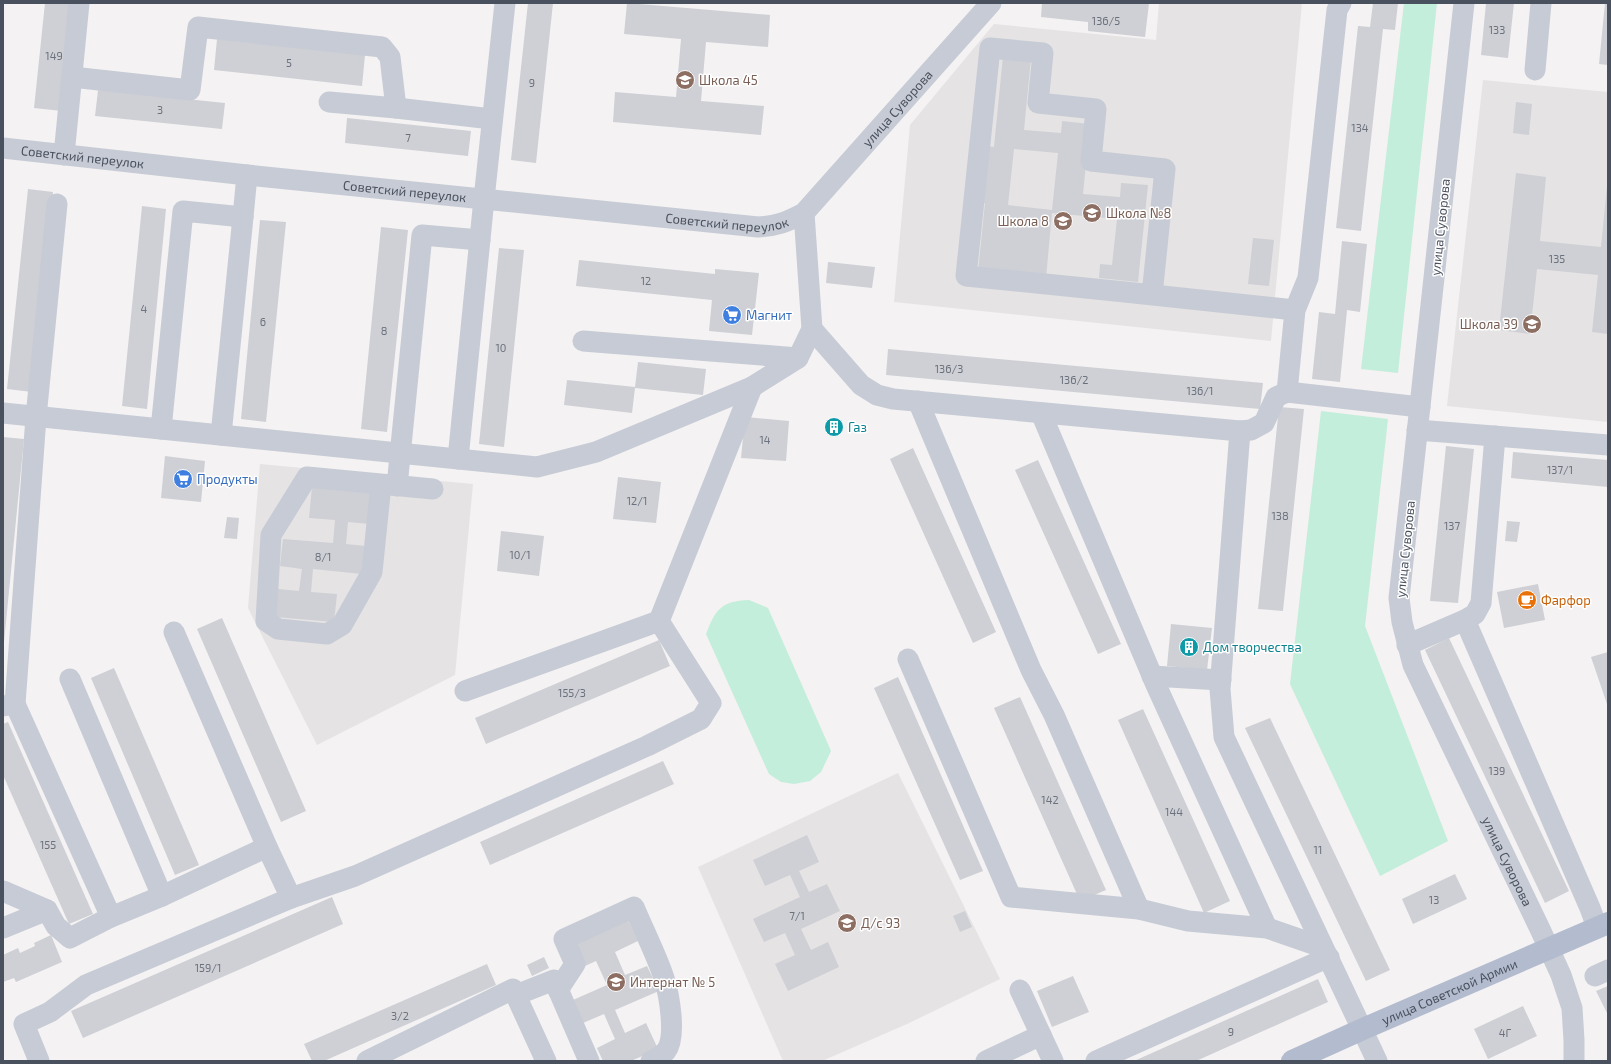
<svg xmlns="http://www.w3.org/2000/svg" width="1611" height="1064" font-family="'Exo 2',sans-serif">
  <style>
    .education { fill: #e5e3e3 }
    .green { fill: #c3eedb }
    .building { fill: #cfd0d5; fill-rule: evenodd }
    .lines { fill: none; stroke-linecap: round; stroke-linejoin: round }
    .minor { stroke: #c6cbd5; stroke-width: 21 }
    .major { stroke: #b3bcce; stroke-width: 22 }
    .labels { text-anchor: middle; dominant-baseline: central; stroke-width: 3; stroke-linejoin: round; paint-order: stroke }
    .number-label { font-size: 11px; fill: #6b717c }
    .education-label { font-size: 13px; fill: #785e54; stroke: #fff; text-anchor: start }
    .street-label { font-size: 13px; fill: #4a515e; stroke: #fff }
    .shop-label { font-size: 13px; fill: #366cbe; stroke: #fff; text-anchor: start }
    .culture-label { font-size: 13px; fill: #0d838f; stroke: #fff; text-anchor: start }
    .food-label { font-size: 13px; fill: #c56008; stroke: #fff; text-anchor: start }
  </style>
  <rect width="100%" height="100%" fill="#f4f2f2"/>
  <g class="education">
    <path d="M1159 3H1302L1271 341 894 302 910 125 994 24 1156 40Z"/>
    <path d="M1483 80 1608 92V422L1447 406Z"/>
    <path d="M260 464 473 484 455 675 317 745 248 608Z"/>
    <path d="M898 773 1000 979 907 1024 822 1061H783L698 867Z"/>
  </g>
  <g class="green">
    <path d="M1404 3H1437L1398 373 1361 369Z"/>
    <path d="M1321 411 1388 419 1365 626 1448 841 1380 876 1290 684Z"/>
    <path d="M749 600 768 608 831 751 821 772 810 781 794 784 781 782 769 774 706 634C715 610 721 601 749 600Z"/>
  </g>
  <g class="building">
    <path d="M45 3H73L62 111 34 108Z"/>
    <path d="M528 3H553L536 163 511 160Z"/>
    <path d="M627 3 770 15 768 47 706 42 701 101 764 106 761 135 613 122 615 92 676 97 681 39 624 34Z"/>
    <path d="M1042 3H1149L1145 37 1088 31V22L1041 17Z"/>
    <path d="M1373 3H1398L1395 30 1383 29 1361 231 1336 228 1358 26 1370 27Z"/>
    <path d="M1486 3H1514L1508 58 1481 55Z"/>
    <path d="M1605 3H1608V65L1599 64Z"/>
    <path d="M217 39 365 55 362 86 214 70Z"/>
    <path d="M1003 56 1031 58 1024 130 1061 133 1062 121 1090 124 1083 194 1120 197 1121 183 1148 185 1138 282 1099 278 1100 264 1112 265 1117 219 1052 213 1046 278 978 272 985 203H982L987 146 994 147ZM1014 149 1058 153 1052 210 1008 205Z"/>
    <path d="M98 90 225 103 222 129 95 116Z"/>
    <path d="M1516 102 1532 104 1529 135 1513 133Z"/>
    <path d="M347 118 471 131 468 156 345 143Z"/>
    <path d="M1516 173 1546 177 1540 241 1601 247 1607 186H1608V334L1592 332 1598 275 1537 269 1530 334 1499 330Z"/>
    <path d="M28 189 53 192 32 392 7 389Z"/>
    <path d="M142 206 166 209 147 409 122 406Z"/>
    <path d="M260 220 286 222 266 422 241 419Z"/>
    <path d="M381 227 408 230 387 432 361 429Z"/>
    <path d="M1253 238 1274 240 1269 286 1248 284Z"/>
    <path d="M1342 241 1367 244 1360 312 1347 310 1340 382 1312 379 1319 312 1335 314Z"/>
    <path d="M499 248 524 250 504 447 479 444Z"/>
    <path d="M579 260 715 274V269L759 273 752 335 709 331 712 300 576 286Z"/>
    <path d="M828 262 875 267 872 288 826 283Z"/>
    <path d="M888 349 1263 383 1260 409 886 375Z"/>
    <path d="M638 362 706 369 703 395 635 388 632 413 564 405 567 380 635 387Z"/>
    <path d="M1279 407 1304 409 1283 611 1258 609Z"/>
    <path d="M745 417 789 421 786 461 741 458Z"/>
    <path d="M831 419H839L837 435 829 434Z"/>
    <path d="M3 437 24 439 4 642H3Z"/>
    <path d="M1446 446 1474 449 1458 603 1430 601Z"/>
    <path d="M913 448 996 632 973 643 890 459Z"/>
    <path d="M1513 452 1608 460V487L1511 478Z"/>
    <path d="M165 456 205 461 201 502 161 498Z"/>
    <path d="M1038 460 1121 644 1098 654 1015 470Z"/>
    <path d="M618 477 661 482 656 523 613 519Z"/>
    <path d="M312 487 373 492 370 524 348 522 346 544 365 546 362 574 313 569 311 592 337 594 334 622 275 617 278 589 299 591 302 569 280 566 283 539 333 543 335 520 309 518Z"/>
    <path d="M227 517 239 518 237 539 224 538Z"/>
    <path d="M1507 521 1520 522 1517 542 1505 541Z"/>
    <path d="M501 531 544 536 539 576 497 571Z"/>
    <path d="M1538 584 1545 620 1504 628 1497 592Z"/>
    <path d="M222 618 306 811 281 822 197 629Z"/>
    <path d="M1171 624 1212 628 1207 670 1167 666Z"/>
    <path d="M1449 638 1569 891 1545 903 1425 650Z"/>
    <path d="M659 640 670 666 486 744 475 718Z"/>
    <path d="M1608 652V707L1591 657Z"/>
    <path d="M114 668 199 865 175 875 91 678Z"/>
    <path d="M898 677 983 871 960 880 874 688Z"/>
    <path d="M1020 697 1106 890 1080 901 994 708Z"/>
    <path d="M1143 709 1230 901 1204 913 1118 720Z"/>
    <path d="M1270 718 1390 970 1366 981 1245 728Z"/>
    <path d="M8 722 93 914 69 924 3 775V724Z"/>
    <path d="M663 761 674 784 490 865 480 842Z"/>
    <path d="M807 835 819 862 799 871 809 892 827 884 840 911 801 929 811 950 828 942 839 967 788 991 775 964 795 955 785 933 764 942 753 919 800 897 790 875 765 886 753 860Z"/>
    <path d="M1455 874 1467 899 1413 924 1402 899Z"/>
    <path d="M332 897 343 924 83 1038 71 1011Z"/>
    <path d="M965 911 972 927 960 932 953 916Z"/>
    <path d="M628 920 638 941 615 952 625 975 647 966 659 991 615 1010 625 1033 646 1023 658 1049 631 1061H603L597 1048 615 1039 604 1014 583 1023 573 1000 607 985 596 961 585 966 575 944Z"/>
    <path d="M51 935 62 962 16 982 14 978 3 982V955L18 948 20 953 35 946 34 943Z"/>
    <path d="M544 957 549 968 532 976 527 965Z"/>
    <path d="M487 964 496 985 324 1061H312L304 1044Z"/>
    <path d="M1073 976 1089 1012 1052 1027 1037 991Z"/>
    <path d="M1318 979 1328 1002 1196 1061H1134Z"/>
    <path d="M1608 986V1015L1596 991Z"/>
    <path d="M1523 1006 1537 1036 1488 1059 1474 1029Z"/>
  </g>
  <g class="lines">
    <g class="minor">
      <path id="s1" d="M1464 3 1399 598 1402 622 1413 665 1540 929 1561 975 1572 1008 1574 1040V1061"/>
      <path d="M1535 70 1541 3"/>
      <path d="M72 77 190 90 198 27 382 47 390 57 396 108"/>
      <path d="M329 102 396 108 492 119"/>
      <path id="s2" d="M3 148 247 175 758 227C777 226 787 222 804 213L991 3"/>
      <path d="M64 155 79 3"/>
      <path d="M1152 295 1165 169 1091 161 1096 109 1038 103 1043 53 990 48 966 276C1076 287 1185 298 1295 310"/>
      <path d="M812 329 861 385 877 395 893 399 1240 431"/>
      <path d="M583 341 798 358"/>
      <path d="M1287 392 1295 310 1308 278 1337 10 1341 3"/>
      <path d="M918 401 1031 670 1054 715 1139 909"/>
      <path d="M3 413 537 467 596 452 752 387 798 358 812 329 804 213"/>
      <path d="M1041 413 1156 685 1267 928"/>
      <path d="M161 429 183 211 243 217 247 175"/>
      <path d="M1417 430 1608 445"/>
      <path d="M221 435 243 217"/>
      <path d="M458 459 484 199 505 3"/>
      <path d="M381 484 372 572 342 625 327 634 278 629 266 621 271 535 307 477 433 489"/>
      <path d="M397 486 422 235 480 240"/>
      <path d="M1465 620 1475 614 1481 603 1495 436"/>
      <path d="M659 621 752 387"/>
      <path d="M174 632 267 847 291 898"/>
      <path d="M1407 645 1465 620 1590 908 1597 927"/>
      <path d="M908 659 1011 897 1139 909 1188 921 1267 928 1322 947"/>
      <path d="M1152 676 1221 680"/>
      <path d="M70 679 162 896"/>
      <path d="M15 704 111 917"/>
      <path d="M3 706 15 704 36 417 57 204"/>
      <path d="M3 891 47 910"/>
      <path d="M3 928 47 910 56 926 70 938 111 917 162 896 267 847"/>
      <path d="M1595 976 1608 970"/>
      <path d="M558 990 575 964 564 939 634 907C644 931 656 954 664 978 669 994 677 1037 666 1051 662 1056 657 1058 651 1061"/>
      <path d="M1020 990 1053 1061"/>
      <path d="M516 995 554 980 589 1061"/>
      <path d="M39 1061 24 1024 50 1012 86 985 291 898 355 876 647 746 701 719 711 703 659 621 465 691"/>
      <path d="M367 1061 513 989 546 1061"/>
      <path d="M986 1061 1041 1035"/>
      <path d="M1096 1061 1329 957"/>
      <path d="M1377 1061 1224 737 1220 689 1240 431 1251 430 1264 423 1276 397 1287 392 1420 407"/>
    </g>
    <path class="major" id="s3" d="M1292 1061 1363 1029 1608 923"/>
  </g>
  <defs>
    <symbol id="school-disc" viewBox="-11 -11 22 22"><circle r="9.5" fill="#8d6e63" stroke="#fff"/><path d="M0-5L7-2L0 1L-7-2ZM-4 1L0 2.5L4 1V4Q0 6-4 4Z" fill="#fff"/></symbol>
    <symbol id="supermarket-disc" viewBox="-11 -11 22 22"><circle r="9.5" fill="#3f7fe0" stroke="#fff"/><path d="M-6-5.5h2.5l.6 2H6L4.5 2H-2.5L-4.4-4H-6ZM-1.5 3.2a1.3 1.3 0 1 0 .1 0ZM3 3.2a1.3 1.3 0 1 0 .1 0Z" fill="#fff"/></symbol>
    <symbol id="building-disc" viewBox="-11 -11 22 22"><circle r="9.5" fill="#0f9aa8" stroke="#fff"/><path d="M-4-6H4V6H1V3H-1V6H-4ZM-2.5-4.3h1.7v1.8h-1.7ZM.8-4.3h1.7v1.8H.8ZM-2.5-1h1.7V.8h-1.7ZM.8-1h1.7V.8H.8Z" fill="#fff"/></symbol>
    <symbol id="cafe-disc" viewBox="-11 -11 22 22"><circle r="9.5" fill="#e8710a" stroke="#fff"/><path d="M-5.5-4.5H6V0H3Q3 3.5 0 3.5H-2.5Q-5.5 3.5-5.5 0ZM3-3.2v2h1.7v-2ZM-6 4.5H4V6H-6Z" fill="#fff"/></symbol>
  </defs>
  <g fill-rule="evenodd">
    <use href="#school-disc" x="674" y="69" width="22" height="22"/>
    <use href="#school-disc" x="1081" y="202" width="22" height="22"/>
    <use href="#school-disc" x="1052" y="210" width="22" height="22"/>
    <use href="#supermarket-disc" x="721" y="304" width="22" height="22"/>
    <use href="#school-disc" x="1521" y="313" width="22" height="22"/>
    <use href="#building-disc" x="823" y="416" width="22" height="22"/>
    <use href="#supermarket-disc" x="172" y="468" width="22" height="22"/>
    <use href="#cafe-disc" x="1516" y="589" width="22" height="22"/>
    <use href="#building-disc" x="1178" y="636" width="22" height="22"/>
    <use href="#school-disc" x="836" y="912" width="22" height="22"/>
    <use href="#school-disc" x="605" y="971" width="22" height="22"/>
  </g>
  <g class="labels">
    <g class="number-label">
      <text x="1106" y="20">136/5</text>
      <text x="1497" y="29">133</text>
      <text x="54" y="55">149</text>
      <text x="289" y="62">5</text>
      <text x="532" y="82">9</text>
      <text x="160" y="109">3</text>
      <text x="1360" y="127">134</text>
      <text x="408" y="137">7</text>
      <text x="1557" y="258">135</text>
      <text x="646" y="280">12</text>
      <text x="144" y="308">4</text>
      <text x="263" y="321">6</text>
      <text x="384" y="330">8</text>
      <text x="501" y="347">10</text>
      <text x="949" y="368">136/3</text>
      <text x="1074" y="379">136/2</text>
      <text x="1200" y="390">136/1</text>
      <text x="765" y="439">14</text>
      <text x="1560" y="469">137/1</text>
      <text x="637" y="500">12/1</text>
      <text x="1280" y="515">138</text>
      <text x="1452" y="525">137</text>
      <text x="520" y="554">10/1</text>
      <text x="323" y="556">8/1</text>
      <text x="572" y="692">155/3</text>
      <text x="1497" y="770">139</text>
      <text x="1050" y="799">142</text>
      <text x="1174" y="811">144</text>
      <text x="48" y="844">155</text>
      <text x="1318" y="849">11</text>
      <text x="1434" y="899">13</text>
      <text x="797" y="915">7/1</text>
      <text x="208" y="967">159/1</text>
      <text x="400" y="1015">3/2</text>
      <text x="1231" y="1031">9</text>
      <text x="1505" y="1032">4Г</text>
    </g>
    <g class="education-label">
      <text x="699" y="80">Школа 45</text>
      <text x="1106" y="213">Школа №8</text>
      <text x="1049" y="221" text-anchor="end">Школа 8</text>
      <text x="1518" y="324" text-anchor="end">Школа 39</text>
      <text x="861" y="923">Д/с 93</text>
      <text x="630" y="982">Интернат № 5</text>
    </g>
    <g class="street-label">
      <text stroke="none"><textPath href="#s2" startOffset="948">улица Суворова</textPath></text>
      <text stroke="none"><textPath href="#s2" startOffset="80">Советский переулок</textPath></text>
      <text stroke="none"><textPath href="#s2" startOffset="404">Советский переулок</textPath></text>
      <text stroke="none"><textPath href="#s2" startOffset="728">Советский переулок</textPath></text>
      <text transform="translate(1440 227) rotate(-84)">улица Суворова</text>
      <text transform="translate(1405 549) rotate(-84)">улица Суворова</text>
      <text stroke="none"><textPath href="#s1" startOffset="885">улица Суворова</textPath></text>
      <text stroke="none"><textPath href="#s3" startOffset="172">улица Советской Армии</textPath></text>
    </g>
    <g class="shop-label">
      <text x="746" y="315">Магнит</text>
      <text x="197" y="479">Продукты</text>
    </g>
    <g class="culture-label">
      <text x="848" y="427">Газ</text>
      <text x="1203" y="647">Дом творчества</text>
    </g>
    <g class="food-label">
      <text x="1541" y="600">Фарфор</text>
    </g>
  </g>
  <rect width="1611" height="1064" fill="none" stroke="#4a515e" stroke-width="8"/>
</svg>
